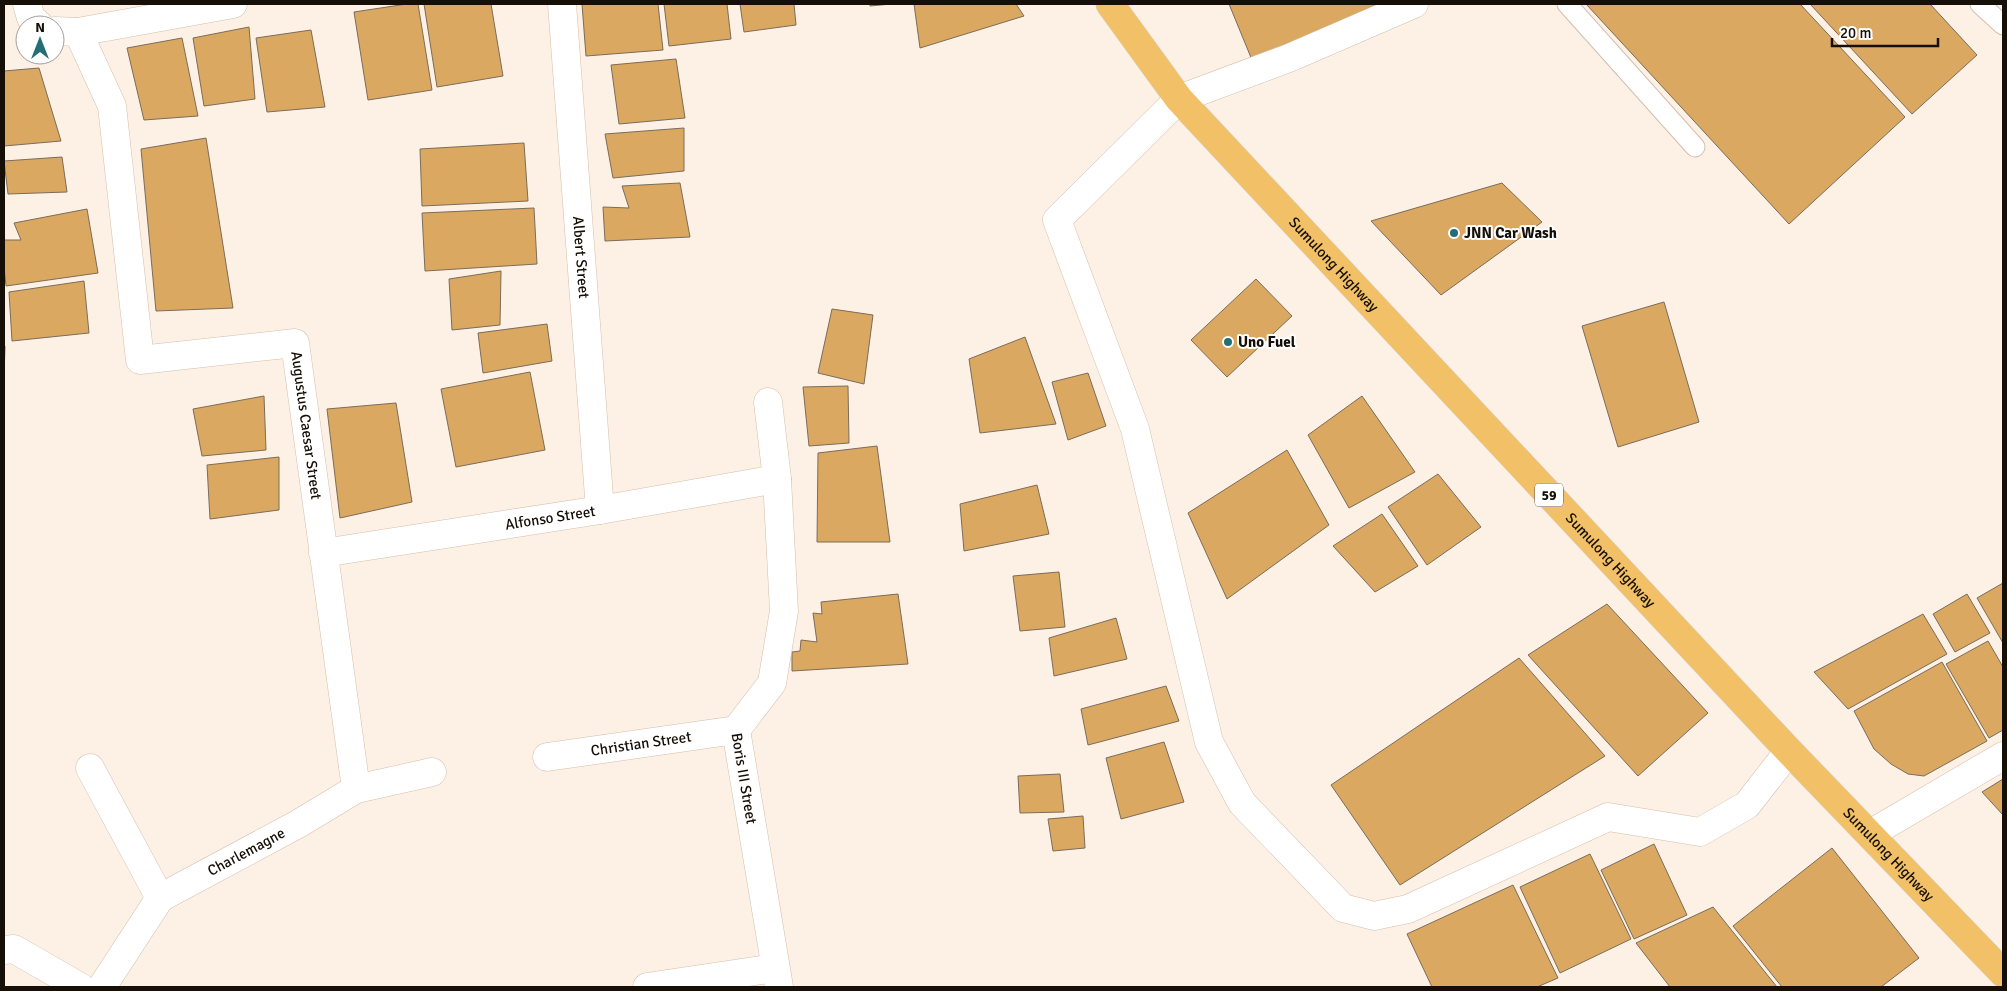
<svg xmlns="http://www.w3.org/2000/svg" width="2007" height="991" font-family="Signika,sans-serif">
  <style>
    .building { fill: #dba861; stroke: #7b6c59 }
    .lines { fill: none; stroke-linecap: round; stroke-linejoin: round }
    .service-casing { stroke: #d4bfad; stroke-width: 21 }
    .minor-casing { stroke: #d4bfad; stroke-width: 29 }
    .primary-casing { stroke: #d5d4d3; stroke-width: 29 }
    .service { stroke: #fff; stroke-width: 19 }
    .minor { stroke: #fff; stroke-width: 28 }
    .primary { stroke: #f2c066; stroke-width: 28 }
    .poi-dot { fill: #236d75; stroke: #fff; stroke-width: 2 }
    .labels { text-anchor: middle; dominant-baseline: central; stroke-width: 4; stroke-linejoin: round; paint-order: stroke }
    .shield { fill: #fff; stroke: #5c5752; stroke-width: 1 }
    .shield-label { font-size: 14px; font-weight: bold; fill: #160f08 }
    .poi-label { font-size: 15px; font-weight: bold; fill: #160f08; stroke: #fff; text-anchor: start }
    .street-label { font-size: 15px; fill: #160f08; stroke: #fff }
  </style>
  <rect width="100%" height="100%" fill="#fdf0e4"/>
  <g class="building">
    <path d="M407 4H418L432 90 368 100 354 12Z"/>
    <path d="M424 4H491L503 76 437 87Z"/>
    <path d="M582 4H658L663 50 586 56Z"/>
    <path d="M664 4H727L731 39 669 46Z"/>
    <path d="M740 4H794L796 25 744 32Z"/>
    <path d="M870 4H891L870 6Z"/>
    <path d="M914 4H1016L1024 16 920 48Z"/>
    <path d="M1229 4H1384L1252 60Z"/>
    <path d="M1586 4H1800L1905 117 1789 224Z"/>
    <path d="M1810 4H1930L1977 55 1912 114Z"/>
    <path d="M249 27 255 99 204 106 193 38Z"/>
    <path d="M311 30 325 107 267 112 256 38Z"/>
    <path d="M182 38 198 116 144 120 127 48Z"/>
    <path d="M676 59 685 118 619 124 611 65Z"/>
    <path d="M39 68 61 141 4 146V71Z"/>
    <path d="M684 128V171L613 178 605 134Z"/>
    <path d="M206 138 233 308 156 311 141 149Z"/>
    <path d="M524 143 528 201 422 206 420 149Z"/>
    <path d="M62 157 67 192 8 194 4 161Z"/>
    <path d="M680 183 690 237 605 241 603 207 629 208 622 186Z"/>
    <path d="M1502 183 1542 222 1441 295 1371 221Z"/>
    <path d="M534 208 537 264 425 271 422 213Z"/>
    <path d="M87 209 98 273 6 286 4 267V240H21L14 223Z"/>
    <path d="M501 271 500 325 452 330 449 279Z"/>
    <path d="M1256 279 1292 316 1227 377 1191 340Z"/>
    <path d="M84 281 89 333 12 341 9 292Z"/>
    <path d="M1664 302 1699 422 1618 447 1582 326Z"/>
    <path d="M832 309 873 315 864 384 818 373Z"/>
    <path d="M547 324 552 361 483 373 478 333Z"/>
    <path d="M1025 337 1056 424 980 433 969 359Z"/>
    <path d="M4 346H5L4 378Z"/>
    <path d="M530 372 545 450 456 467 441 389Z"/>
    <path d="M1088 373 1106 426 1068 440 1052 382Z"/>
    <path d="M848 386 849 443 809 446 803 387Z"/>
    <path d="M264 396 266 450 202 456 193 409Z"/>
    <path d="M1362 396 1415 472 1349 508 1308 435Z"/>
    <path d="M396 403 412 502 340 518 327 409Z"/>
    <path d="M877 446 890 542H817L818 453Z"/>
    <path d="M1287 450 1329 525 1227 599 1188 513Z"/>
    <path d="M279 457V510L210 519 207 465Z"/>
    <path d="M1438 474 1481 527 1427 565 1388 507Z"/>
    <path d="M1037 485 1049 534 964 551 960 504Z"/>
    <path d="M1382 514 1418 566 1375 592 1333 546Z"/>
    <path d="M1059 572 1065 627 1020 631 1013 576Z"/>
    <path d="M2003 583V643L1977 598Z"/>
    <path d="M898 594 908 664 792 671V652L800 651 801 640 817 642 813 613 822 614 821 602Z"/>
    <path d="M1967 594 1990 633 1955 652 1933 614Z"/>
    <path d="M1607 604 1708 713 1638 776 1528 655Z"/>
    <path d="M1923 614 1947 654 1848 709 1814 672Z"/>
    <path d="M1116 618 1127 659 1054 676 1049 638Z"/>
    <path d="M1988 641 2003 667V730L1989 738 1946 664Z"/>
    <path d="M1519 658 1605 756 1400 885 1331 785Z"/>
    <path d="M1942 662 1987 741 1924 776 1908 774 1891 764 1874 749 1854 711Z"/>
    <path d="M1166 686 1179 721 1088 745 1081 709Z"/>
    <path d="M1164 742 1184 802 1121 819 1106 758Z"/>
    <path d="M1060 774 1064 812 1020 813 1018 776Z"/>
    <path d="M2003 779V815L1982 792Z"/>
    <path d="M1083 816 1085 848 1053 851 1048 819Z"/>
    <path d="M1654 844 1687 915 1634 939 1601 870Z"/>
    <path d="M1832 848 1919 958 1881 987H1782L1733 926Z"/>
    <path d="M1590 854 1631 939 1560 973 1520 887Z"/>
    <path d="M1513 885 1558 978 1537 987H1432L1407 934Z"/>
    <path d="M1713 907 1777 987H1670L1636 943Z"/>
  </g>
  <g class="lines">
    <defs>
      <g id="service">
        <path d="M1567 4 1695 147"/>
        <path d="M1980 4 2003 25"/>
      </g>
      <g id="minor">
        <path d="M27 4 31 18 39 25"/>
        <path id="s1" d="M562 4 600 510"/>
        <path d="M1414 4 1289 58 1179 99 1057 220 1135 429 1209 742 1242 803 1343 908 1374 916 1408 909 1608 817 1700 832 1747 805 1789 751"/>
        <path d="M55 31 78 32 233 4"/>
        <path id="s2" d="M78 32 112 106 140 360 295 343 356 789"/>
        <path id="s3" d="M768 402 777 479 784 611 772 683 736 730 779 987"/>
        <path id="s4" d="M323 553 600 510 777 479"/>
        <path id="s5" d="M547 757 736 730"/>
        <path d="M90 768 160 898"/>
        <path d="M1870 834 2003 756"/>
        <path d="M4 950 14 949 80 987"/>
        <path id="s6" d="M102 987 160 898 298 824 356 789 432 772"/>
        <path d="M647 987 775 968"/>
      </g>
      <g id="primary">
        <path id="s7" d="M1110 4 1179 99 1789 751 2003 973"/>
      </g>
    </defs>
    <use href="#service" class="service-casing"/>
    <use href="#minor" class="minor-casing"/>
    <use href="#primary" class="primary-casing"/>
    <use href="#service" class="service"/>
    <use href="#minor" class="minor"/>
    <use href="#primary" class="primary"/>
  </g>
  <g class="poi-dot">
    <circle cx="1454" cy="233" r="5"/>
    <circle cx="1228" cy="342" r="5"/>
  </g>
  <g class="labels">
    <rect class="shield" x="1535" y="483.5" width="28" height="23" rx="4"/>
    <g class="shield-label">
      <text x="1549" y="495">59</text>
    </g>
    <g class="poi-label">
      <text x="1464" y="233">JNN Car Wash</text>
      <text x="1238" y="342">Uno Fuel</text>
    </g>
    <g class="street-label">
      <text stroke="none"><textPath href="#s1" startOffset="254">Albert Street</textPath></text>
      <text stroke="none"><textPath href="#s7" startOffset="344">Sumulong Highway</textPath></text>
      <text stroke="none"><textPath href="#s2" startOffset="576">Augustus Caesar Street</textPath></text>
      <text stroke="none"><textPath href="#s4" startOffset="230">Alfonso Street</textPath></text>
      <text stroke="none"><textPath href="#s7" startOffset="749">Sumulong Highway</textPath></text>
      <text stroke="none"><textPath href="#s5" startOffset="95">Christian Street</textPath></text>
      <text stroke="none"><textPath href="#s3" startOffset="391">Boris III Street</textPath></text>
      <text stroke="none"><textPath href="#s6" startOffset="204">Charlemagne</textPath></text>
      <text stroke="none"><textPath href="#s7" startOffset="1154">Sumulong Highway</textPath></text>
    </g>
  </g>
  <rect width="2007" height="991" fill="none" stroke="#160f08" stroke-width="10"/>
  <g transform="translate(40 40)"><circle r="24" fill="#ffffff" stroke="#a29f9c"/>
  <path d="M0-4L9 19L0 12L-9 19Z" fill="#236d75"/>
  <text y="-8" font-size="14" font-weight="bold" text-anchor="middle" fill="#160f08">N</text>
  </g>
  <path d="M1832 38v8h106v-8" fill="none" stroke="#160f08" stroke-width="2.5"/>
  <text x="1840" y="38" font-size="15" fill="#160f08" stroke="#ffffff" stroke-width="4" paint-order="stroke">20 m</text>
</svg>
